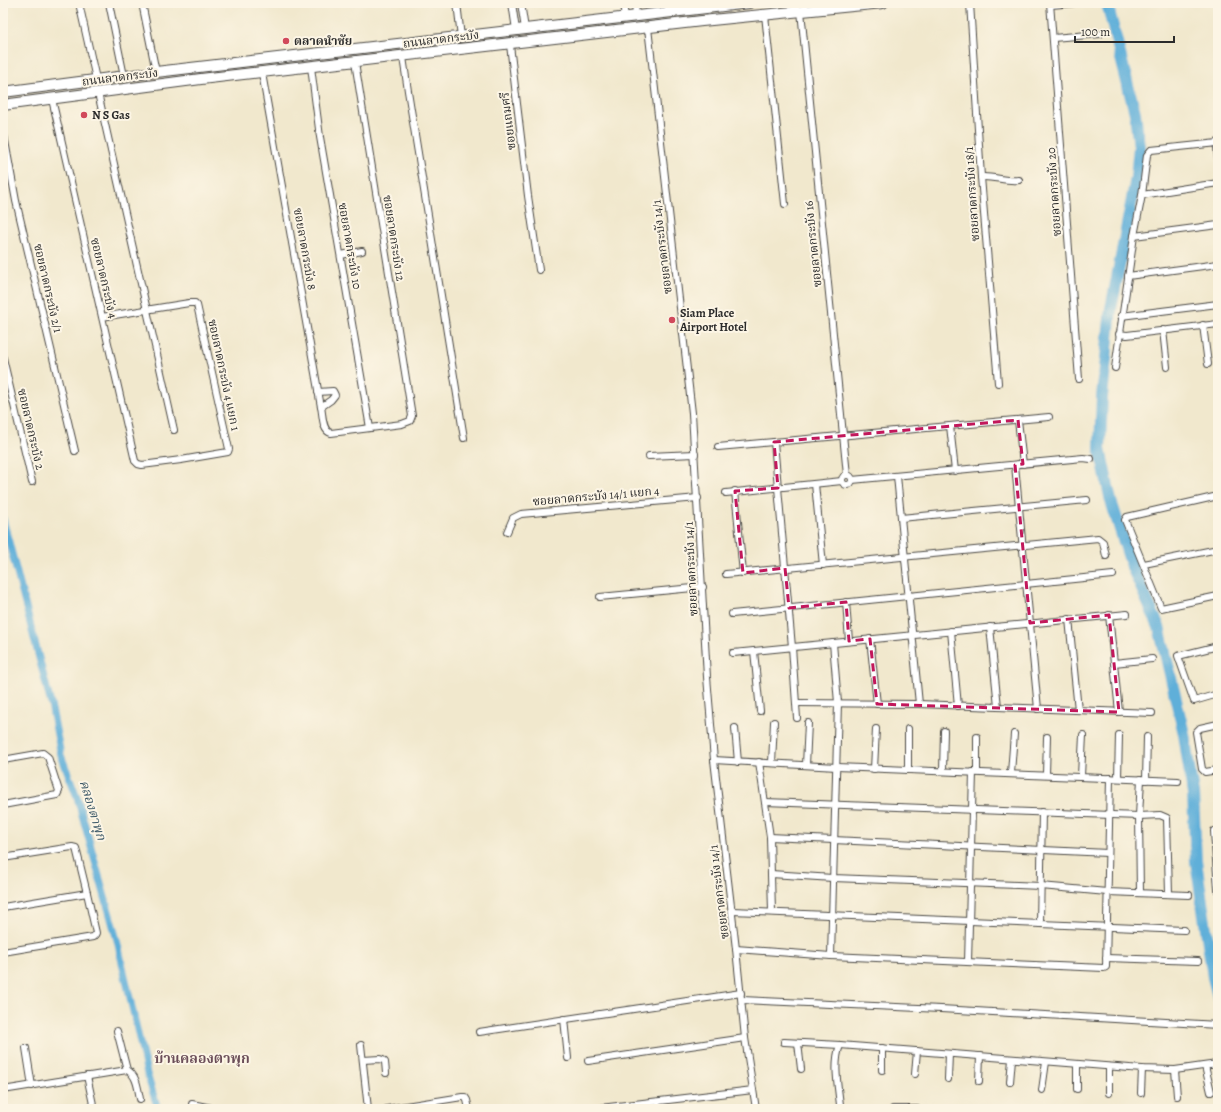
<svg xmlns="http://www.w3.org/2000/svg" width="1221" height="1112" font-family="Alegreya,'Noto Serif Thai',serif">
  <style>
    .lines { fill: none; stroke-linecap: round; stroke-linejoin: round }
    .canal { stroke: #5eafd9; stroke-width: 7 }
    .river { stroke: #5eafd9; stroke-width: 12 }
    .street-casing { stroke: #494743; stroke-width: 8 }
    .primary-casing { stroke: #494743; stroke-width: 12 }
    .street { stroke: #fff; stroke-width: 6 }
    .primary { stroke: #fff; stroke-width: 10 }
    .marked { fill: none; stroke: #c2185b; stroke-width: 3; stroke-dasharray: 8 5; stroke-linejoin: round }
    .poi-dot { fill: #d1495b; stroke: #fcf5e5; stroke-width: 1.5 }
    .labels { text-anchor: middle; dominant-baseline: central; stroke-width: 4; stroke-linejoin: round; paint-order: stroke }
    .street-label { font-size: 12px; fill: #2b2b2b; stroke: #fcf5e5 }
    .poi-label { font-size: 12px; font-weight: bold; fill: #2b2b2b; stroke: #fcf5e5; text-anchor: start }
    .water-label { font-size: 13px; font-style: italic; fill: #3d5968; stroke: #fcf5e5 }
    .quarter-label { font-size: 14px; font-weight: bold; fill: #6b4e59; stroke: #fcf5e5 }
  </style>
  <rect width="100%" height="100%" fill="#fcf5e5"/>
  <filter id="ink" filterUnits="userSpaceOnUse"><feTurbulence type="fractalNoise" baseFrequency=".025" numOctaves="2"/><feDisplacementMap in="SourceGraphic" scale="8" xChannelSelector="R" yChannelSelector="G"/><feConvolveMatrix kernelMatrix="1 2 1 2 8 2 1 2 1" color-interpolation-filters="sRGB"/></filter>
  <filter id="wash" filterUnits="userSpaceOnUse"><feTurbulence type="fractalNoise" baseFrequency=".012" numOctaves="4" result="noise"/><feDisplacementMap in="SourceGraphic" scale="16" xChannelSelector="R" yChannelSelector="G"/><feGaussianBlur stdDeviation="0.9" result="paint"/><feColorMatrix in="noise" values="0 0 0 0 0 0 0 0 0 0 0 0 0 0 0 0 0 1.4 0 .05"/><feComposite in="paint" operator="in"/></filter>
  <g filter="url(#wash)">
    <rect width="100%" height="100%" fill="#f1e8cd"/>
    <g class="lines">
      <path class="canal" d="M3 519 51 704 61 755 77 797 117 940 147 1074 158 1109"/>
      <path class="river" d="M1107 3 1135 113 1139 147 1136 178 1111 309 1102 397 1100 449 1111 501 1132 567 1159 627 1184 734 1193 794 1196 861 1213 977 1218 996"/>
    </g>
  </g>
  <g filter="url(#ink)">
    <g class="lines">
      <defs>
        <g id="street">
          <path d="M79 3 96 79"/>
          <path d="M109 3 124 76"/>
          <path d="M142 3 156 72"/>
          <path d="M457 3 461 37"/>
          <path d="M512 3 516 30"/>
          <path d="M521 3 525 29"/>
          <path d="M623 3 625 17"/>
          <path d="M635 3 636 15"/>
          <path d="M970 3 981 177 998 383"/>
          <path d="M1050 3 1079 379"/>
          <path d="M1051 5 1075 3"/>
          <path d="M801 11 847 475"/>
          <path d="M765 15 785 204"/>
          <path d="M648 28 692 413 707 677 714 760 736 949 745 1038 756 1109"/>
          <path d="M1053 38 1100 34"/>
          <path d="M510 45 528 196 539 270"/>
          <path d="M403 57 408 91 464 438"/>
          <path d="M311 67 320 137 370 428"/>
          <path d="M262 73 321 407C323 415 322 431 331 433L402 424 410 421 412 416 355 62"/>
          <path d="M98 93 174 430"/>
          <path d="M52 99 135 461 138 464 142 465 181 460 228 452 229 449 197 305 195 303H189L102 317"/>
          <path d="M3 130 16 201 75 451"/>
          <path d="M1218 142 1217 147 1218 159"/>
          <path d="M981 177C994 176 1006 182 1019 180"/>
          <path d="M1142 195 1218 183"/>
          <path d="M1134 236 1218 225"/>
          <path d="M341 255 362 251"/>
          <path d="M1128 276 1218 264"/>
          <path d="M1121 316 1218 304"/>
          <path d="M1203 325 1208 364"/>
          <path d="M1163 330 1167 367"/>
          <path d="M1119 334 1127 335 1218 324"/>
          <path d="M3 358 32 482"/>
          <path d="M1115 368 1134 236 1142 195 1147 155 1151 150 1218 143"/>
          <path d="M318 392 333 391 335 395 331 400 321 407"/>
          <path d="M1018 420 1023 464"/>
          <path d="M950 426 955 471"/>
          <path d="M774 442 792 647 797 718"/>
          <path d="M718 447 1049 417"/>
          <path d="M649 456 695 454"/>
          <path d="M1015 465 1038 709"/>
          <circle cx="847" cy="480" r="5"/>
          <path d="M897 476 919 704"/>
          <path d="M852 480 1083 458 1091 459"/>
          <path d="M815 484 823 565"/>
          <path d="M735 491 743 573"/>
          <path d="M726 493 842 481"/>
          <path d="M1218 496 1127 517 1125 520 1161 608 1218 596"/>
          <path d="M901 518 1087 500"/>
          <path d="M507 532 513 518 521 514 698 498"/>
          <path d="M1144 564 1218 549"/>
          <path d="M726 574 1098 538 1103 542 1106 556"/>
          <path d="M600 597 703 587"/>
          <path d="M846 602 849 641"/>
          <path d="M732 614 1113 575"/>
          <path d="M1109 615 1119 712"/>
          <path d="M1069 619 1078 710"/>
          <path d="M990 627 998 707"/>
          <path d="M951 631 958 706"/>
          <path d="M870 639 877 704"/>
          <path d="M1218 646 1178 656 1194 701 1218 694"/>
          <path d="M754 651 760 711"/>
          <path d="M733 653 1127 614"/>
          <path d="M1114 663 1152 659"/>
          <path d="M796 703 919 704 1152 713"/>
          <path d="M1218 724 1200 728 1196 732 1202 769 1205 772 1218 770"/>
          <path d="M735 728 738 762"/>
          <path d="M3 760 43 753 48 757 59 791 57 795 3 805"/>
          <path d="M714 760 837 767 1178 781"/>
          <path d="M759 762 770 837 772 912"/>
          <path d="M772 763 774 722"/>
          <path d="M806 765 808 723"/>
          <path d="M874 769 876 729"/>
          <path d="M908 770V729"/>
          <path d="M943 771 944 731"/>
          <path d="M977 772V737"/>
          <path d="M1011 773 1014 734"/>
          <path d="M1046 775 1047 737"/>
          <path d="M1081 776 1083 735"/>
          <path d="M1118 778 1119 735"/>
          <path d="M1146 780 1147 737"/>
          <path d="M765 802 1139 816 1160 815 1167 818 1169 894"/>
          <path d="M1218 831H1214L1218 890"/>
          <path d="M770 837 1108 853"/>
          <path d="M3 858 72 847 76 848 87 893 96 933 95 935 93 937 3 952"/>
          <path d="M771 874 833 878 1041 886 1107 892 1189 895"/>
          <path d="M1140 893 1139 816 1141 779"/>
          <path d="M3 907 87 893"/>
          <path d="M732 911 1184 930"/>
          <path d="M1040 924 1042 812"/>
          <path d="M736 949 831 956 1104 968 1106 967 1110 778"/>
          <path d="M831 956 838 703 833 643"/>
          <path d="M1106 958 1198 961"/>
          <path d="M968 962 973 772"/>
          <path d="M742 1000 941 1009 1218 1025"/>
          <path d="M564 1019 568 1058"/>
          <path d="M117 1031 127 1070"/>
          <path d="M479 1032 741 993"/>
          <path d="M784 1042 840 1045 1142 1069 1175 1070 1217 1064"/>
          <path d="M798 1043 801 1069"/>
          <path d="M361 1045 368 1109"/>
          <path d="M840 1045C833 1064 838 1085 840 1105L842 1109"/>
          <path d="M26 1048 32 1086"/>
          <path d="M882 1048V1070"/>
          <path d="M363 1060 380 1059 383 1060 385 1062 386 1073"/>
          <path d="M588 1061 745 1038"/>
          <path d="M1205 1066 1211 1092"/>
          <path d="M1109 1067V1093"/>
          <path d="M1175 1070 1177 1096"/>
          <path d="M915 1074 917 1051"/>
          <path d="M87 1076 94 1109"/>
          <path d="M948 1079 949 1054"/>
          <path d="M979 1081 980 1056"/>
          <path d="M1010 1082 1012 1059"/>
          <path d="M1077 1089V1064"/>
          <path d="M3 1090 127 1070C137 1075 138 1089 140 1099"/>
          <path d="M1042 1090 1046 1062"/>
          <path d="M1141 1093 1142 1069"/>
          <path d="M192 1104 216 1109"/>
          <path d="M387 1109 462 1097H465L467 1100 469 1109"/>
          <path d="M592 1109 753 1090"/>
          <path d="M893 1109H917"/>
        </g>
        <g id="primary">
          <path d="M3 92 156 72 749 3"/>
          <path d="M3 105 201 79 702 21 883 3"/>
        </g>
      </defs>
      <use href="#street" class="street-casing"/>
      <use href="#primary" class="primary-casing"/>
      <use href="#street" class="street"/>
      <use href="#primary" class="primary"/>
    </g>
  </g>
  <path class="marked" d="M1018 420 1023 464 1015 465 1030 623 1109 615 1119 712 877 704 870 639 849 641 846 602 789 608 785 568 743 573 735 491 778 488 774 442Z"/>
  <g class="poi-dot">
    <circle cx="286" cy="41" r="4"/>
    <circle cx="84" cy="115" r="4"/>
    <circle cx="672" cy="320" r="4"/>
  </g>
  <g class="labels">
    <g class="street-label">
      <text transform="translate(441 39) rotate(-7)">ถนนลาดกระบัง</text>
      <text transform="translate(120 77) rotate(-7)">ถนนลาดกระบัง</text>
      <text transform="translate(508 121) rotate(-97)">ซอยแถมศรี</text>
      <text transform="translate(1054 192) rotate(-94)">ซอยลาดกระบัง 20</text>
      <text transform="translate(972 194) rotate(-94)">ซอยลาดกระบัง 18/1</text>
      <text transform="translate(394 238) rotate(81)">ซอยลาดกระบัง 12</text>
      <text transform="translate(813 244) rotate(-96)">ซอยลาดกระบัง 16</text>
      <text transform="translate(350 246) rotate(80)">ซอยลาดกระบัง 10</text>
      <text transform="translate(662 247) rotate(-97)">ซอยลาดกระบัง 14/1</text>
      <text transform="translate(305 249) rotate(80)">ซอยลาดกระบัง 8</text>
      <text transform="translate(104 278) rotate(77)">ซอยลาดกระบัง 4</text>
      <text transform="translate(48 288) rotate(77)">ซอยลาดกระบัง 2/1</text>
      <text transform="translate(224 375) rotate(78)">ซอยลาดกระบัง 4 แยก 1</text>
      <text transform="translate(31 429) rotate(77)">ซอยลาดกระบัง 2</text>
      <text transform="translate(596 496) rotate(-5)">ซอยลาดกระบัง 14/1 แยก 4</text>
      <text transform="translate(691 569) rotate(-93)">ซอยลาดกระบัง 14/1</text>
      <text transform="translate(719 892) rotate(-97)">ซอยลาดกระบัง 14/1</text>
    </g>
    <g class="poi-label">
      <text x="294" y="41">ตลาดนำชัย</text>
      <text x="92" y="115">N S Gas</text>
      <text x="680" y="313">Siam Place<tspan x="680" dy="14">Airport Hotel</tspan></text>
    </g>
    <g class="water-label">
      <text transform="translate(93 810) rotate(73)">คลองตาพุก</text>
    </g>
    <g class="quarter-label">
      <text x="202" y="1058">บ้านคลองตาพุก</text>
    </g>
  </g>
  <rect width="1221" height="1112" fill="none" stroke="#fcf5e5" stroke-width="16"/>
  <path d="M1075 36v6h99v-6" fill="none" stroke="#2b2b2b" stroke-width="2"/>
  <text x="1081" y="36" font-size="12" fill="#2b2b2b" stroke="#fcf5e5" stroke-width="3" paint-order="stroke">100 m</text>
</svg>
